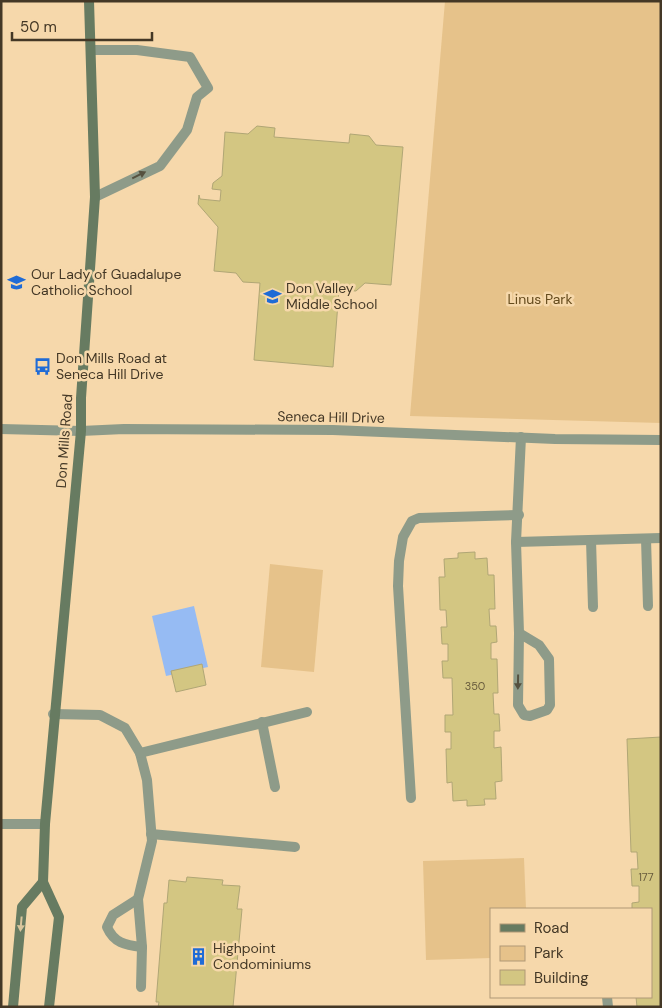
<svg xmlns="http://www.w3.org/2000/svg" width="662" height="1008" font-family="'DM Sans',sans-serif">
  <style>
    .green { fill: #e6c28a }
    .water { fill: #96bbf3 }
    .building { fill: #d3c682; stroke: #b0a675 }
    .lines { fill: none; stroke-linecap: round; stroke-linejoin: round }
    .lane { stroke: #8e9b89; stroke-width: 10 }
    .street { stroke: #8e9b89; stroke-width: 10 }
    .secondary { stroke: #677b61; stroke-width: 10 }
    .oneway { fill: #56513f }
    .oneway2 { fill: #d9c59c }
    .labels { text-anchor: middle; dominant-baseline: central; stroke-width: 5; stroke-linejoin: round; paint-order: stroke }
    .number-label { font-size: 11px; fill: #685c3d }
    .poi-label { font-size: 14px; fill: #443826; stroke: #f6d8ab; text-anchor: start }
    .park-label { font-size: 14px; fill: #654b1d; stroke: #f6d8ab }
    .street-label { font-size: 14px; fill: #443826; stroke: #f6d8ab }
  </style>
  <rect width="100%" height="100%" fill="#f6d8ab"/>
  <g class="green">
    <path d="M445 1H661V423L410 416Z"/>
    <path d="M270 564 323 570 314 672 261 667Z"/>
    <path d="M524 858 526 909H491V958L426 960 423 861Z"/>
  </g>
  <path class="water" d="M194 606 208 667 166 676 152 616Z"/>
  <g class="building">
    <path d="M257 126 275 128 274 137 349 143 350 134 369 136 376 145 403 147 391 285 365 283 356 291 339 290 333 367 254 360 260 283 243 282 236 273 214 271 218 227 198 204 199 195 200 199 220 201 221 190 212 189 213 183 222 176 225 132 248 134Z"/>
    <path d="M475 552V559L487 558 488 575H494L495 609H489L490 626H496L497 642 491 643V659H497L498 693H493L494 714H499L500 731H494V748L501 747 502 781 495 782 496 799H484L485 805 467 806V800L453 801 452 782 447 783 446 749H451V732H445V715H453L452 678H443L442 661H448V644H442L441 627H447L446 610H440L439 577H445L444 559 458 558V553Z"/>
    <path d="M202 664 206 685 176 692 171 671Z"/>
    <path d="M661 737V1007H637L636 997H651V909H632V903L639 902V886H632L631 869H638L637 852H631L627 739Z"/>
    <path d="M187 877 223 880 222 885 240 886 237 909H242L233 1007H158L159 1002H156L164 903H167L169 880 186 882Z"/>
  </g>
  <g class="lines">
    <g class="lane">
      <path d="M91 50H137L190 57 208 88 197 97 187 130 160 166 95 197"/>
      <path d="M646 539 648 606"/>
      <path d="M591 540 593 607"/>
      <path d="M516 542 661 538"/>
      <path d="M519 633 539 645 549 659 550 705 547 710 530 716 524 715 518 705 519 633 516 542 521 437"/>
      <path d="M53 714 100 715 125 728 140 753 147 780 152 841 138 899 142 947 141 987"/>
      <path d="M262 722 275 787"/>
      <path d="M140 753 307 712"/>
      <path d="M411 798 398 586 399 561 403 537 412 521 419 518 519 515"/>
      <path d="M1 824H45"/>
      <path d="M151 834 295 847"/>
      <path d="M138 899 113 915 107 927C114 943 125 945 142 947"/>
      <path d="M607 997 608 1007"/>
    </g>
    <path class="street" d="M1 429 81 431 124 429 333 430 555 439 661 440"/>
    <g class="secondary">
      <path d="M13 1007 22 907 43 882"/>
      <path d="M49 1007 59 917 43 882 45 824 81 431V398L95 197 89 1"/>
    </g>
  </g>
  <defs><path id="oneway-solid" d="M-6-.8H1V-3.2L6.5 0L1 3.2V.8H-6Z" transform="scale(1.25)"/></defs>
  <g class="oneway">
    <use href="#oneway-solid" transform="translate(139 175) rotate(-26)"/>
    <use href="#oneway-solid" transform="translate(518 682) rotate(91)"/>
  </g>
  <use class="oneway2" href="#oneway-solid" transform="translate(21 924) rotate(95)"/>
  <defs>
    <symbol id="school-bare" viewBox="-9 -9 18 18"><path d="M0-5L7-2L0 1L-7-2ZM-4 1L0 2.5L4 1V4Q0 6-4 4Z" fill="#1f6bd6" stroke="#f6d8ab" stroke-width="2.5" paint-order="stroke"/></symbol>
    <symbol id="bus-bare" viewBox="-9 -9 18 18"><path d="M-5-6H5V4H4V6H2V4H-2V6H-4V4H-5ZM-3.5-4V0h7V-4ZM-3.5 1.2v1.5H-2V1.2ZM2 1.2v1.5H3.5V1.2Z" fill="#1f6bd6" stroke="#f6d8ab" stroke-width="2.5" paint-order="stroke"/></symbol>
    <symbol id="building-bare" viewBox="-9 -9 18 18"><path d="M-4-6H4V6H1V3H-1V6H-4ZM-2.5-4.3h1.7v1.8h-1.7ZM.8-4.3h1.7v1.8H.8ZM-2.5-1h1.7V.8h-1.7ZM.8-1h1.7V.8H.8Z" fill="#1f6bd6" stroke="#f6d8ab" stroke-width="2.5" paint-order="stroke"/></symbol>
  </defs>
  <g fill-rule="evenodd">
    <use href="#school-bare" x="4" y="270" width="25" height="25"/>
    <use href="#school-bare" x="260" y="284" width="25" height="25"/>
    <use href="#bus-bare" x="30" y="354" width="25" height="25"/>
    <use href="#building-bare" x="186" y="944" width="25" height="25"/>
  </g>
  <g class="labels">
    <g class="number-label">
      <text x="475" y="686">350</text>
      <text x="646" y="877">177</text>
    </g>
    <g class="poi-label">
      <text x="31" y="274">Our Lady of Guadalupe<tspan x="31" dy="16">Catholic School</tspan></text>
      <text x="286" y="288">Don Valley<tspan x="286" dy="16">Middle School</tspan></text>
      <text x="56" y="358">Don Mills Road at<tspan x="56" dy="16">Seneca Hill Drive</tspan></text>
      <text x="213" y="948">Highpoint<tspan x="213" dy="16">Condominiums</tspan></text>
    </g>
    <g class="park-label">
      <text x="540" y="299">Linus Park</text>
    </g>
    <g class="street-label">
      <text transform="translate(331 417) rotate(1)">Seneca Hill Drive</text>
      <text transform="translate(64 441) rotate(-86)">Don Mills Road</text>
    </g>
  </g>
  <rect width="662" height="1008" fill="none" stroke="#443826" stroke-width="5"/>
  <rect x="490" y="908" width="162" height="90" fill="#f6d8ab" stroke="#af9876"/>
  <rect x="500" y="924" width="25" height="8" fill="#677b61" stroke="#af9876"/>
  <text x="534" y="933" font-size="15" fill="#443826">Road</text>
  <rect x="500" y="946" width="25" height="15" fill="#e6c28a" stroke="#af9876"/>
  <text x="534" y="958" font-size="15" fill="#443826">Park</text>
  <rect x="500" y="970" width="25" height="15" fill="#d3c682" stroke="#af9876"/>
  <text x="534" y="983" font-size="15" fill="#443826">Building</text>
  <path d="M12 32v8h140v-8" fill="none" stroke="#443826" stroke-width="2.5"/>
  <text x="20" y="32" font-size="15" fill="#443826" stroke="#f6d8ab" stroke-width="4" paint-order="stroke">50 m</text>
</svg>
